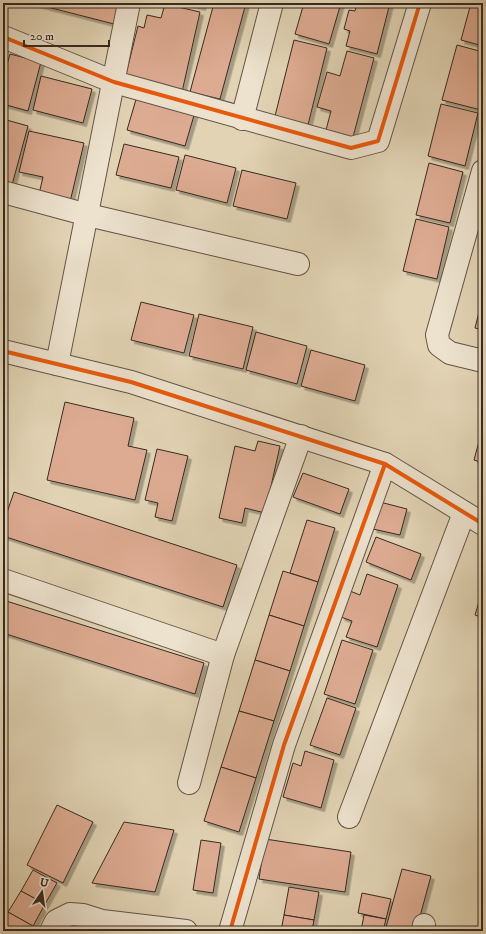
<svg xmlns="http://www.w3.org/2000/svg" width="486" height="934" font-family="'IM FELL DW Pica',serif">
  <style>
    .building { fill: #ddab92; stroke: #372a20; filter: url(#shadow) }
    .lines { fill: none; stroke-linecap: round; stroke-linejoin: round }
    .street-casing { stroke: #625445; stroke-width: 24 }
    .street { stroke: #ece2ce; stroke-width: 22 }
    .cycleway-casing { stroke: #ece2ce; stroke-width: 6 }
    .cycleway { stroke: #e8590c; stroke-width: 4 }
  </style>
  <defs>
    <filter id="shadow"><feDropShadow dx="3.5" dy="3.5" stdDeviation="0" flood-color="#0004"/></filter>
  </defs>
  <rect width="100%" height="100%" fill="#e1d3b4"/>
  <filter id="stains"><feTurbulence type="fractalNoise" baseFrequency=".005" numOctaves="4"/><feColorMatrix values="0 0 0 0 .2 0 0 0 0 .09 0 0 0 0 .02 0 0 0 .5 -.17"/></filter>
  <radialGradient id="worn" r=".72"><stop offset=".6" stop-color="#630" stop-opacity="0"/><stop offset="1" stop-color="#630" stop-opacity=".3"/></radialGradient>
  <g class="building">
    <path d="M32 3H124L118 25Z"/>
    <path d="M186 3H203L202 7Z"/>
    <path d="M214 3H246L220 99 190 92Z"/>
    <path d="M304 3H341L329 44 295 34Z"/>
    <path d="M357 3H390L377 54 346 46 350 31 344 29 349 10 355 11Z"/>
    <path d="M471 3H483V46L461 40Z"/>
    <path d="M165 4 200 12 182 92 125 78 138 26 144 28 147 15 161 18Z"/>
    <path d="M294 40 327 48 308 125 275 116Z"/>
    <path d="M457 45 483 52V103L481 110 442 100Z"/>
    <path d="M347 51 374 58 353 137 326 130 331 111 317 107 327 72 340 76Z"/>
    <path d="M10 54 41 62 28 111 3 104V67L6 68Z"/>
    <path d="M41 76 92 89 83 123 33 110Z"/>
    <path d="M137 96 195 112 185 146 127 130Z"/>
    <path d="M441 104 478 113 465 166 428 156Z"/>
    <path d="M3 119 28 126 12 185 3 183Z"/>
    <path d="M29 131 84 143 70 202 39 194 43 177 19 172Z"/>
    <path d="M124 144 179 157 171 188 116 175Z"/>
    <path d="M185 155 236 168 227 203 176 190Z"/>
    <path d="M429 163 463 172 450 223 416 215Z"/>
    <path d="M242 170 296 183 287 219 233 206Z"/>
    <path d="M416 219 449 227 437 279 403 271Z"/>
    <path d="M483 296V330L475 328Z"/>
    <path d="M141 302 194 315 184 353 131 340Z"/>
    <path d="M199 314 253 327 243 369 189 356Z"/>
    <path d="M256 332 307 346 297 384 246 370Z"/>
    <path d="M311 350 365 365 355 401 301 386Z"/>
    <path d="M65 402 134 418 128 446 147 450 135 500 47 480Z"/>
    <path d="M482 430H483V463L474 460Z"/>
    <path d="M258 441 280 446 265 513 245 508 242 523 219 518 235 446 255 451Z"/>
    <path d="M157 449 188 456 172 521 155 517 158 503 145 500Z"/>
    <path d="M303 473 349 489 340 514 293 497Z"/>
    <path d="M14 492 237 565 223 607 3 536V524Z"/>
    <path d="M380 502 407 509 400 535 373 529Z"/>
    <path d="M307 520 335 528 318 582 290 573Z"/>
    <path d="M376 537 421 554 411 580 366 562Z"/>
    <path d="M283 571 318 582 304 626 269 615Z"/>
    <path d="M367 574 398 585 377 647 346 637 352 621 341 617 350 591 360 595Z"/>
    <path d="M483 588V618L475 615Z"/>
    <path d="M3 600 204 663 195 694 3 633Z"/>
    <path d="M269 615 304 626 290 671 255 660Z"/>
    <path d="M342 640 373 650 355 704 324 694Z"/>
    <path d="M255 660 290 671 274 721 239 711Z"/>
    <path d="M327 698 356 708 340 755 310 745Z"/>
    <path d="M239 711 274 721 256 778 221 767Z"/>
    <path d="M305 751 334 760 321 808 283 797 293 763 301 766Z"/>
    <path d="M221 767 256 778 239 832 204 821Z"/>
    <path d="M57 805 93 822 63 883 27 865Z"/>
    <path d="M124 822 174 830 155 892 92 883Z"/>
    <path d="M265 839 351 852 345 892 259 879Z"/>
    <path d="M201 840 221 843 213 893 193 890Z"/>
    <path d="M402 869 431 876 416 931H385Z"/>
    <path d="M33 870 57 883 45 904 21 891Z"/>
    <path d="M289 887 319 892 314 920 284 915Z"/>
    <path d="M21 891 45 904 33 926 8 912Z"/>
    <path d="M362 893 391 899 386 919 358 913Z"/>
    <path d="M8 912 33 926 30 931H3V922Z"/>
    <path d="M284 915 314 920 312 931H281Z"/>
    <path d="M364 915 386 919 383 931H361Z"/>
  </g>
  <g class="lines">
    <defs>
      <g id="street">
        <path d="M6 38 114 82 351 148 378 141 420 3"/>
        <path d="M242 119 272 3"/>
        <path d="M483 171 437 335 439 345 450 353 483 361"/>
        <path d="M3 192 88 215 298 264"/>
        <path d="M3 351 131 382 385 464 483 524"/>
        <path d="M57 364 129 3"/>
        <path d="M3 580 223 655"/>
        <path d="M189 783 223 655 301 436"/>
        <path d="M349 817 464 513"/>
        <path d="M51 931 56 921 70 914 83 915 102 921 186 931"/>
        <path d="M230 931 284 745 385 464"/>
        <path d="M423 931 424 925"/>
      </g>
    </defs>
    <use href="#street" class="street-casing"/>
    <use href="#street" class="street"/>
    <defs>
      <g id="cycleway">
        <path d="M6 38 114 82 351 148 378 141 420 3"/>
        <path d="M3 351 131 382 385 464 483 524"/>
        <path d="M230 931 284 745 385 464"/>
      </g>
    </defs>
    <use href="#cycleway" class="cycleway-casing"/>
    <use href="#cycleway" class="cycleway"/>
  </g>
  <rect width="486" height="934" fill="none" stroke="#e1d3b4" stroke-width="16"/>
  <rect x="4" y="4" width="478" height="926" fill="none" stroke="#372a20" stroke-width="2"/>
  <rect x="8" y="8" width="470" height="918" fill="none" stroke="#372a20"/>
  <g transform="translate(42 892) rotate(13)" stroke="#ece2ce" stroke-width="3" paint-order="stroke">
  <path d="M0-3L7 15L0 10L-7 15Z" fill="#372a20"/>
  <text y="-6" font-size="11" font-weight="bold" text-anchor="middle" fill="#372a20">U</text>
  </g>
  <path d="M24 40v6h85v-6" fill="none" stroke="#372a20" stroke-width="2"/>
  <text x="30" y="40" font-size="12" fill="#372a20" stroke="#ece2ce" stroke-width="3" paint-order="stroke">20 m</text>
  <rect width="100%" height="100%" filter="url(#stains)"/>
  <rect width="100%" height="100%" fill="url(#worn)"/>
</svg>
